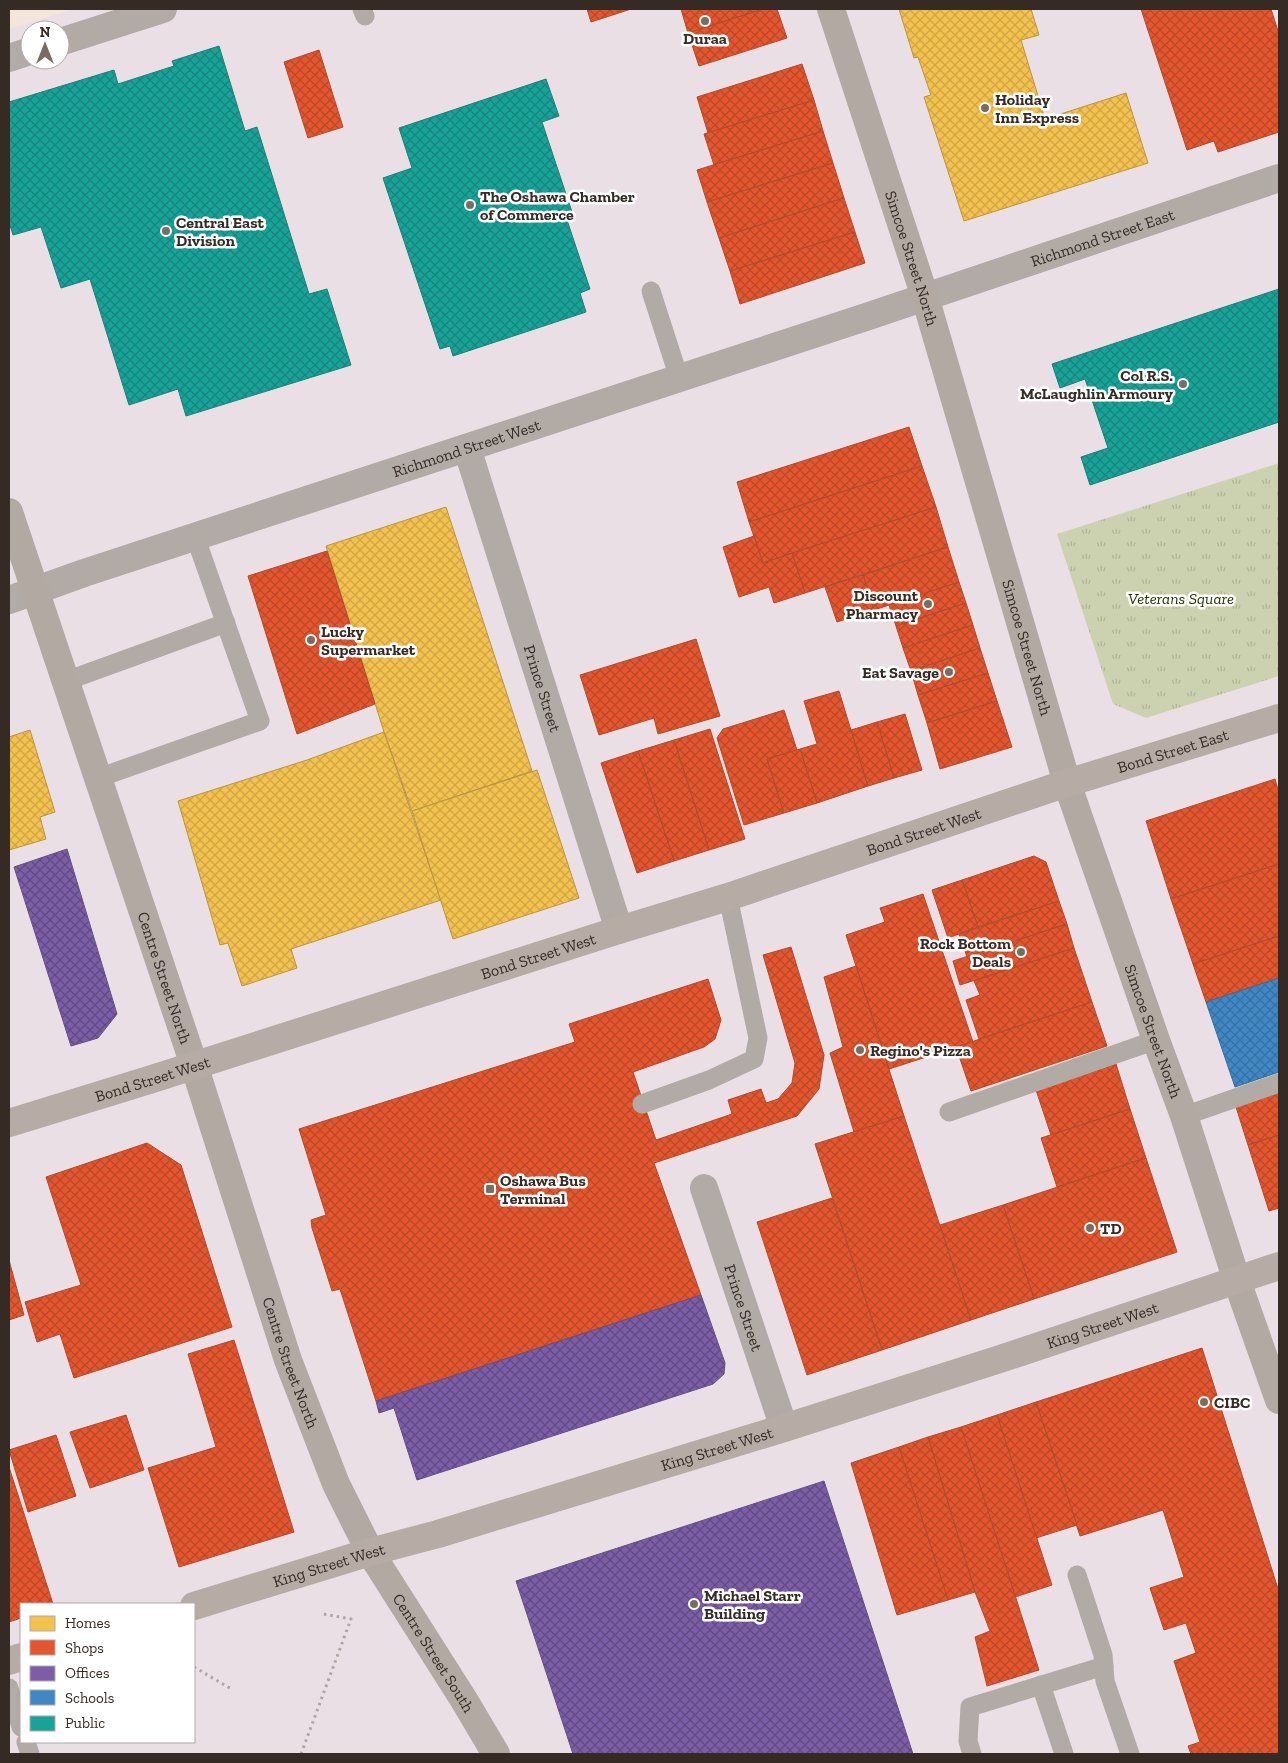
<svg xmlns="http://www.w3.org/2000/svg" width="1288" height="1763" font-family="'Zilla Slab',serif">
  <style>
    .commercial { fill: #ebdfe6; fill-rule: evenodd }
    .grass { fill: url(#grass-tufts) }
    .homes { fill: url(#homes-cross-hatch); stroke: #ba9441 }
    .shops { fill: url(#shops-cross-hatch); stroke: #b04a2b }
    .offices { fill: url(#offices-cross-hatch); stroke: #664f80 }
    .schools { fill: url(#schools-cross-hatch); stroke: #3c6c95 }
    .public { fill: url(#public-cross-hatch); stroke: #207f75 }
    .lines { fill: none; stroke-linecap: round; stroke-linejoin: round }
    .path { stroke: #ada6a2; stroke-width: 3; stroke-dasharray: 2.5 4; stroke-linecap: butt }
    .service { stroke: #b2aaa5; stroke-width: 19 }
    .minor { stroke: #b2aaa5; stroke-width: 28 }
    .secondary { stroke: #b3a9a3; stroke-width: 28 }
    .primary { stroke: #b6aca5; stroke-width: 28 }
    .poi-dot { fill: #786c64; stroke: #fff; stroke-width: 2 }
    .labels { text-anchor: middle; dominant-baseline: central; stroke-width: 5; stroke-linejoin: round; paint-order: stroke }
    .poi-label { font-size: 16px; font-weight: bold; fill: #362b24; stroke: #fff; text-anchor: start }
    .street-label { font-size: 16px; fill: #362b24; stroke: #fff }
    .park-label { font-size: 16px; font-style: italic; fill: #243600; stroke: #fff }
  </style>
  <defs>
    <pattern id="grass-tufts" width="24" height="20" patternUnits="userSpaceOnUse" patternTransform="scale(1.25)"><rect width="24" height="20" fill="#ccd2af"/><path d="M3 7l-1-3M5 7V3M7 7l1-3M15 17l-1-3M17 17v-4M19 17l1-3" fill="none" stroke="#b0b496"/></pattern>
    <pattern id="homes-cross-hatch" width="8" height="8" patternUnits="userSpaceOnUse" patternTransform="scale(1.25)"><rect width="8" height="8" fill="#f2c14e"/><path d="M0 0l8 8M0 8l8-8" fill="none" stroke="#d0a644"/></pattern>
    <pattern id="shops-cross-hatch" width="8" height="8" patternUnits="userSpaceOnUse" patternTransform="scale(1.25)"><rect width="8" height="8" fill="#e4572e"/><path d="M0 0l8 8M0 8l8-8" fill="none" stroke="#ba4827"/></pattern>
    <pattern id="offices-cross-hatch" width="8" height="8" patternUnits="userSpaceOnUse" patternTransform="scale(1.25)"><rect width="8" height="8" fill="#7b5ea7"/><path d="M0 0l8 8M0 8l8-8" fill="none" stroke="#604a80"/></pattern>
    <pattern id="schools-cross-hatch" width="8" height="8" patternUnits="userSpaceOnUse" patternTransform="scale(1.25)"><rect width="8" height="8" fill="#3f88c5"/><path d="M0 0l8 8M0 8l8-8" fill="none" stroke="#366fa0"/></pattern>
    <pattern id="public-cross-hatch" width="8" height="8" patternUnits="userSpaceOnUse" patternTransform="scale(1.25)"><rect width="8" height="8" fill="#17a398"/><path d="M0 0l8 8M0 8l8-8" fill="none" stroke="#16857c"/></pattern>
  </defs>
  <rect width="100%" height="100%" fill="#f4e5da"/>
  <path class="commercial" d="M74 9H1279V1754H9V29ZM30 30H60V60H30ZM21 1604H194V1742H21Z"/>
  <path class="grass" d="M1279 463V676L1146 718 1113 704 1057 534Z"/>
  <g class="homes">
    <path d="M899 9H1031L1039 35 1021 40 1045 119 1126 93 1148 163 964 221 924 97 931 95 918 57 914 58Z"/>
    <path d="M446 507 532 771 412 811 384 732 326 546Z"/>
    <path d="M30 730 55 812 40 817 46 839 9 850V737Z"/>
    <path d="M384 732 441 900 291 949 297 968 242 986 228 943 220 945 178 801 307 760Z"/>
    <path d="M537 770 579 898 453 939 412 811Z"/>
  </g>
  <g class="shops">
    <path d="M587 9H631L591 22Z"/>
    <path d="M681 9H763L688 33Z"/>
    <path d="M763 9H777L787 38 699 66 688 33Z"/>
    <path d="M1141 9H1271L1279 34V132L1218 152 1214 141 1187 150Z"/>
    <path d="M319 50 343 127 308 138 284 62Z"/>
    <path d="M802 64 814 100 708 133 697 97Z"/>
    <path d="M814 100 823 131 714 165 704 134Z"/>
    <path d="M823 131 833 163 707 202 697 170Z"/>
    <path d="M833 163 844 198 719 238 707 202Z"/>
    <path d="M844 198 855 232 730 271 719 238Z"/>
    <path d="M855 232 865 263 740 304 730 271Z"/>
    <path d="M909 427 922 466 749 522 737 482Z"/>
    <path d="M922 466 936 507 763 563 749 522Z"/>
    <path d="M936 507 948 547 805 593 792 553Z"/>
    <path d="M754 536 763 563 792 553 805 593 774 603 769 587 739 597 723 547Z"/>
    <path d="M948 547 959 582 874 610 863 575Z"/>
    <path d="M327 551 375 704 297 734 248 576Z"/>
    <path d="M863 575 874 610 837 622 825 587Z"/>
    <path d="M959 582 966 603 896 626 889 605Z"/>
    <path d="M966 603 973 625 903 648 896 626Z"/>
    <path d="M973 625 980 648 911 671 903 648Z"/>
    <path d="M696 639 720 716 658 734 654 718 599 735 580 675Z"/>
    <path d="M980 648 988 673 918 695 911 671Z"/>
    <path d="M988 673 997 701 927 723 918 695Z"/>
    <path d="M839 691 868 786 817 803 800 749 817 744 804 701Z"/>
    <path d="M997 701 1012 747 940 769 927 723Z"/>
    <path d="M784 710 797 750 767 759 784 813 744 825 717 738 723 729Z"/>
    <path d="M905 714 922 770 894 778 877 722Z"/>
    <path d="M877 722 894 778 868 786 851 730Z"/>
    <path d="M710 729 745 839 709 850 674 740Z"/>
    <path d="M674 740 709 850 674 861 638 751Z"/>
    <path d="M800 749 817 803 784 813 767 759Z"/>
    <path d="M638 751 674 861 637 873 601 763Z"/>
    <path d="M1275 779 1279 793V864L1171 899 1146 821Z"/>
    <path d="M1034 856 1046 862 1059 901 978 927 962 880Z"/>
    <path d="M1279 864V936L1193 964 1171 899Z"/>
    <path d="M962 880 978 927 948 938 932 890Z"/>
    <path d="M923 894 973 1042 889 1069 846 935 885 922 880 908Z"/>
    <path d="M1059 901 1067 924 967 957 959 934Z"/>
    <path d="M1067 924 1074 948 960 985 953 961Z"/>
    <path d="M1279 936V978L1206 1002 1193 964Z"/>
    <path d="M791 947 824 1055 819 1089 797 1116 654 1163 701 1295 376 1401 340 1289 332 1291 312 1228 311 1220 326 1215 299 1129 575 1042 569 1024 708 979 721 1020 715 1039 704 1047 633 1072 656 1140 732 1114 728 1100 761 1089 766 1103 778 1099 792 1083 795 1063 763 955Z"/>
    <path d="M1074 948 1092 1002 979 1039 966 1000 980 995 974 981Z"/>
    <path d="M856 966 904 1116 854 1132 830 1053 843 1047 824 977Z"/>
    <path d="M1092 1002 1107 1046 971 1091 956 1047Z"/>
    <path d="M1116 1064 1130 1109 1051 1135 1036 1090Z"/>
    <path d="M1279 1093V1135L1248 1145 1236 1107Z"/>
    <path d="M1130 1109 1146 1158 1057 1187 1041 1138Z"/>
    <path d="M904 1116 971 1320 882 1350 815 1144Z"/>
    <path d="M1279 1135V1208L1269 1211 1248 1145Z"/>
    <path d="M147 1143 181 1165 232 1327 74 1378 60 1334 37 1342 25 1302 81 1285 46 1177Z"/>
    <path d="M1146 1158 1177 1252 1034 1299 1003 1205Z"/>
    <path d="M832 1198 882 1350 807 1375 757 1222Z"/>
    <path d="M1003 1205 1034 1299 971 1320 940 1225Z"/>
    <path d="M9 1260 24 1315 9 1320Z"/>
    <path d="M234 1340 294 1532 179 1567 148 1468 216 1447 188 1354Z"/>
    <path d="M1202 1348 1279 1592V1754H1191L1188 1746 1200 1742 1174 1661 1196 1653 1186 1623 1164 1630 1150 1588 1184 1577 1163 1510 1080 1536 1036 1402Z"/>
    <path d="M1036 1402 1077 1525 1036 1538 997 1415Z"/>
    <path d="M126 1415 144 1470 90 1488 70 1432Z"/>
    <path d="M997 1415 1052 1585 1015 1597 961 1427Z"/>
    <path d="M961 1427 1039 1670 987 1686 975 1637 990 1631 975 1592 928 1437Z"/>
    <path d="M56 1435 76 1496 28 1512 9 1450Z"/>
    <path d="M928 1437 975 1592 948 1600 899 1447Z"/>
    <path d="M899 1447 948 1600 897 1615 851 1463Z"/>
    <path d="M9 1467 53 1604H21V1618L9 1622Z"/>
  </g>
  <g class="offices">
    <path d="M67 849 117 1014 98 1038 71 1046 14 867Z"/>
    <path d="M701 1295 725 1363 724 1374 713 1384 417 1480 394 1408 379 1413 376 1401Z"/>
    <path d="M824 1481 913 1754H573L516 1581Z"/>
  </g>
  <path class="schools" d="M1279 978V1072L1235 1087 1206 1002Z"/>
  <g class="public">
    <path d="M219 46 245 131 257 127 309 294 327 289 351 365 186 416 178 389 129 405 90 279 61 288 41 227 13 235 9 222V102L114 70 118 84 174 66 172 61Z"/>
    <path d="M546 79 559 116 542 122 572 212 565 214 590 289 580 293 586 312 453 356 450 346 440 349 383 178 412 168 399 128Z"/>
    <path d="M1279 289V422L1090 485 1081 457 1108 448 1085 379 1060 388 1052 364Z"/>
  </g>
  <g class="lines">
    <g class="path">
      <path d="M194 1667 233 1690"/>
      <path d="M301 1754 351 1619 323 1614"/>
    </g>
    <g class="service">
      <path d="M362 9 365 16"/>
      <path d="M651 291 679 378"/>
      <path d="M66 681 226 623"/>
      <path d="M98 778 260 721 195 536"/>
      <path d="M642 1104 709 1080 754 1059 758 1038 728 897"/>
      <path d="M949 1112 1156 1040"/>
      <path d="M1184 1116 1279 1083"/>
      <path d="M1077 1575 1103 1655 1105 1681 1130 1754"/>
      <path d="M1041 1685 1064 1754"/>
      <path d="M9 1688 21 1727"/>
      <path d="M26 1742 30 1754"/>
      <path d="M972 1754 968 1741 970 1707 1104 1666"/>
    </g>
    <g class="minor">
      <path d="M60 42 163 9"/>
      <path d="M9 58 30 51"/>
      <path id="s1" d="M467 448 619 930"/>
      <path id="s2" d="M9 600 84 573 866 317 1279 178"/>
      <path id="s3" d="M704 1188 784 1428"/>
    </g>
    <g class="secondary">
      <path id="s4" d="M831 9 925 297 1067 783 1156 1040 1184 1116 1237 1281 1279 1400"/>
      <path id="s5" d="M9 512 194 1065 288 1360 336 1484 370 1552 464 1700 496 1754"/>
    </g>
    <g class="primary">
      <path id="s6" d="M9 1123 149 1080 619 930 728 897 1067 783 1279 718"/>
      <path id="s7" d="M194 1606 370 1552 438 1534 784 1428 1000 1359 1279 1266"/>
      <path d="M9 1661 21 1657"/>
    </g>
  </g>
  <g class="poi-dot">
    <circle cx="705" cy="21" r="5"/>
    <circle cx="985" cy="108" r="5"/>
    <circle cx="470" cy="205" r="5"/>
    <circle cx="166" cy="231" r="5"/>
    <circle cx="1183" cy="384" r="5"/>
    <circle cx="928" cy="604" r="5"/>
    <circle cx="311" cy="640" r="5"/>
    <circle cx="949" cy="672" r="5"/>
    <circle cx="1021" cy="952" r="5"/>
    <circle cx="860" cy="1050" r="5"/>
    <rect x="485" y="1184" width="10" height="10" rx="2.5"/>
    <circle cx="1090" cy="1228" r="5"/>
    <circle cx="1204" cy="1402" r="5"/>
    <circle cx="694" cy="1604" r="5"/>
  </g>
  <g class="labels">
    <g class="poi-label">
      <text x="705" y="38" text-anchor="middle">Duraa</text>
      <text x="995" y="99">Holiday<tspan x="995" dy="18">Inn Express</tspan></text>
      <text x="480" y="196">The Oshawa Chamber<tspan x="480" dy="18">of Commerce</tspan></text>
      <text x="176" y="222">Central East<tspan x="176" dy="18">Division</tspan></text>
      <text x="1173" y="375" text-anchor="end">Col R.S.<tspan x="1173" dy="18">McLaughlin Armoury</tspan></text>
      <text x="918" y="595" text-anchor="end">Discount<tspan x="918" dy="18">Pharmacy</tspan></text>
      <text x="321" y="631">Lucky<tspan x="321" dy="18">Supermarket</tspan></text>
      <text x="939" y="672" text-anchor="end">Eat Savage</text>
      <text x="1011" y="943" text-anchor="end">Rock Bottom<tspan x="1011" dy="18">Deals</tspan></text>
      <text x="870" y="1050">Regino's Pizza</text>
      <text x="500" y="1180">Oshawa Bus<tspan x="500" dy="18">Terminal</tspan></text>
      <text x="1100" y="1228">TD</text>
      <text x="1214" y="1402">CIBC</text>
      <text x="704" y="1595">Michael Starr<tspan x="704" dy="18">Building</tspan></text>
    </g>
    <g class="street-label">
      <text stroke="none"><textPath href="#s2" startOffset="1152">Richmond Street East</textPath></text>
      <text stroke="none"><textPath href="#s4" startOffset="262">Simcoe Street North</textPath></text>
      <text stroke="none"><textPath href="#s2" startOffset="482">Richmond Street West</textPath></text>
      <text stroke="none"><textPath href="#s4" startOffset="668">Simcoe Street North</textPath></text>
      <text stroke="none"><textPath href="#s1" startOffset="252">Prince Street</textPath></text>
      <text stroke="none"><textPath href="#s6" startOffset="1222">Bond Street East</textPath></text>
      <text stroke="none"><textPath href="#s6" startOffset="960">Bond Street West</textPath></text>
      <text stroke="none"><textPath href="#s6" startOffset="555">Bond Street West</textPath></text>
      <text stroke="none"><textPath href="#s5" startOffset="491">Centre Street North</textPath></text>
      <text stroke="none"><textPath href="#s4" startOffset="1072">Simcoe Street North</textPath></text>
      <text stroke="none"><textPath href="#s6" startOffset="150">Bond Street West</textPath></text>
      <text stroke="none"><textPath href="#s3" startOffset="126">Prince Street</textPath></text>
      <text stroke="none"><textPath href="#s7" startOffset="951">King Street West</textPath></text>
      <text stroke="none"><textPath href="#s5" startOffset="896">Centre Street North</textPath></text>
      <text stroke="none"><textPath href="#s7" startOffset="546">King Street West</textPath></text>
      <text stroke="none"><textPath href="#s7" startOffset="141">King Street West</textPath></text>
      <text stroke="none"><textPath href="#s5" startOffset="1221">Centre Street South</textPath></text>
    </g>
    <g class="park-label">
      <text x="1181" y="598">Veterans Square</text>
    </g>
  </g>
  <rect width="1288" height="1763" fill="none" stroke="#362b24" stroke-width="20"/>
  <rect x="20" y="1603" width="175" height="140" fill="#ffffff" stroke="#afaaa7"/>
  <rect x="30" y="1616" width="25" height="15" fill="#f2c14e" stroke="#afaaa7"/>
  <text x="65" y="1628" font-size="15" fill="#362b24">Homes</text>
  <rect x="30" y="1640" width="25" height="15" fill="#e4572e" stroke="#afaaa7"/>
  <text x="65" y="1653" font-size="15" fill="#362b24">Shops</text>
  <rect x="30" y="1666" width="25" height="15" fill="#7b5ea7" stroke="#afaaa7"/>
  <text x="65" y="1678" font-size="15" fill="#362b24">Offices</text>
  <rect x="30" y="1690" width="25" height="15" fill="#3f88c5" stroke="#afaaa7"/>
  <text x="65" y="1703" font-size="15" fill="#362b24">Schools</text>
  <rect x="30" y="1716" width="25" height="15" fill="#17a398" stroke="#afaaa7"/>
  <text x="65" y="1728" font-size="15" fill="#362b24">Public</text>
  <g transform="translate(45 45)"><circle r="24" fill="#ffffff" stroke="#afaaa7"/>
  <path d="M0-4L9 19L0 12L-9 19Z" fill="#786c64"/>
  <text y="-8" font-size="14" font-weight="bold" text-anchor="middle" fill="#362b24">N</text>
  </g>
</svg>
